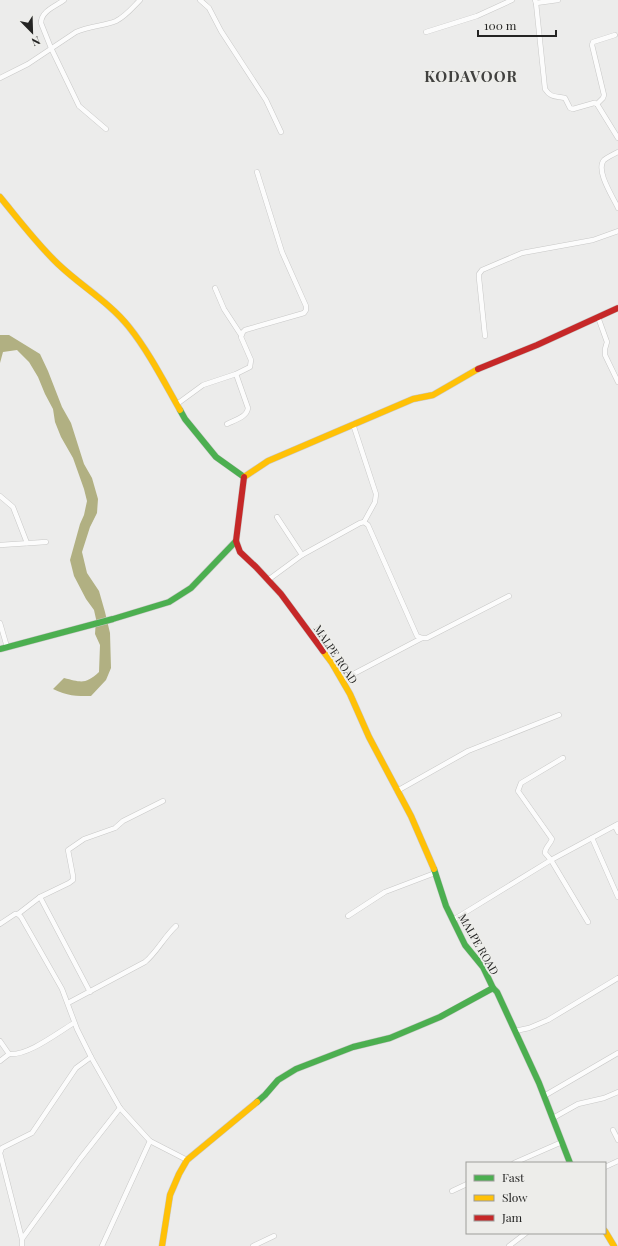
<svg xmlns="http://www.w3.org/2000/svg" width="618" height="1246" font-family="'Playfair Display',serif">
  <style>
    .water { fill: #b1b082 }
    .lines { fill: none; stroke-linecap: round; stroke-linejoin: round }
    .street-casing { stroke: #c8c8c7; stroke-width: 5.5 }
    .fast-casing { stroke: #c8c8c7; stroke-width: 7 }
    .slow-casing { stroke: #c8c8c7; stroke-width: 7 }
    .jam-casing { stroke: #c8c8c7; stroke-width: 7 }
    .street { stroke: #fcfcfc; stroke-width: 4.5 }
    .fast { stroke: #4caf50; stroke-width: 6 }
    .slow { stroke: #ffc107; stroke-width: 6 }
    .jam { stroke: #c62828; stroke-width: 6 }
    .labels { text-anchor: middle; dominant-baseline: central; stroke-width: 4; stroke-linejoin: round; paint-order: stroke }
    .street-label { font-size: 11px; fill: #242423; stroke: #ededea }
    .district-label { font-size: 15px; font-weight: bold; letter-spacing: 1px; fill: #41413f; stroke: #ededea }
  </style>
  <rect width="100%" height="100%" fill="#ececeb"/>
  <path class="water" d="M0 335H9L40 354 48 371 62 407 71 423 84 464 92 478 98 499 97 513 90 527 82 552 87 573 99 591 105 612 110 633 111 668 106 680 91 696C76 696 67 696 53 689L64 678C81 682 85 685 99 672L100 645 95 634 96 619 94 610 86 599 74 576 70 560 80 524 84 515 87 501 84 489 73 458 61 437 55 422 53 409 45 394 38 377 29 362 17 350 3 352 0 363Z"/>
  <g class="lines">
    <defs>
      <g id="street">
        <path d="M64 0C56 6 41 11 41 23L51 48 79 106 106 129"/>
        <path d="M200 0 209 8 221 31 266 100 281 132"/>
        <path d="M535 0 536 3 545 89C551 98 555 96 565 98L570 108 573 109 594 103 597 104 618 138"/>
        <path d="M536 3 558 0"/>
        <path d="M426 32 477 16 512 0"/>
        <path d="M0 78 28 64 76 32C89 26 104 26 116 21 126 16 133 7 140 0"/>
        <path d="M597 104 603 98 604 95 592 45 593 42 615 35"/>
        <path d="M618 152C614 154 608 157 604 160 595 170 613 197 618 208"/>
        <path d="M215 288 224 309 241 335"/>
        <path d="M598 317 607 342 605 349V355L618 382"/>
        <path d="M485 336 479 278V274L482 270 522 253 593 240 618 231"/>
        <path d="M177 404 203 385 236 374 250 367 251 360 241 337 243 332 245 330 304 313 306 310V306L282 252 257 172"/>
        <path d="M227 424C235 420 247 417 248 408L236 374"/>
        <path d="M353 424 376 494 375 502 364 522"/>
        <path d="M0 496 13 507 27 543"/>
        <path d="M277 517 302 555"/>
        <path d="M0 545 46 542"/>
        <path d="M268 580 302 555 360 523 364 522 368 525 417 636 422 638H427L509 596"/>
        <path d="M0 623 7 647"/>
        <path d="M342 680 422 638"/>
        <path d="M563 758 521 783 518 791 552 839C550 845 545 847 545 853L551 860 588 922"/>
        <path d="M397 791 468 751 559 715"/>
        <path d="M615 826 618 832"/>
        <path d="M592 838 618 897"/>
        <path d="M40 897 90 992"/>
        <path d="M18 914 40 897 69 883 73 880V876L68 850 84 839 115 828 123 821 163 801"/>
        <path d="M348 916 385 892 435 873"/>
        <path d="M453 920 551 860 618 824"/>
        <path d="M0 924 15 914H18L21 917 62 989 77 1029 91 1057 120 1108 150 1141 187 1160"/>
        <path d="M68 1003 145 962C157 952 164 937 176 926"/>
        <path d="M515 1031 529 1028 548 1020 618 978"/>
        <path d="M0 1041 9 1054C28 1056 57 1033 74 1023"/>
        <path d="M0 1061 9 1054"/>
        <path d="M544 1096 618 1053"/>
        <path d="M553 1118 578 1104 604 1098 618 1092"/>
        <path d="M613 1130 618 1140"/>
        <path d="M514 1163 562 1142"/>
        <path d="M605 1167 618 1161"/>
        <path d="M452 1191 467 1184"/>
        <path d="M22 1239 0 1153 2 1148 32 1133 76 1068 91 1057"/>
        <path d="M22 1246V1239L80 1159 120 1108"/>
        <path d="M102 1246 150 1141"/>
        <path d="M253 1246 274 1236"/>
        <path d="M509 1246 526 1233"/>
      </g>
      <g id="fast">
        <path d="M180 410 185 419 216 457 244 477"/>
        <path d="M0 649 113 619 169 602 191 588 236 541"/>
        <path d="M493 988 497 992 539 1083 570 1163"/>
        <path d="M257 1102 265 1095 278 1080 296 1069 353 1047 390 1038 440 1017 493 988 483 967 465 945 446 906 434 869"/>
      </g>
      <g id="slow">
        <path d="M0 197C19 220 37 244 58 264 81 286 109 302 129 327 149 352 164 382 180 410"/>
        <path d="M244 477 268 461 413 399 433 395 478 369"/>
        <path d="M323 651 332 663 350 694 369 737 411 816 434 869"/>
        <path d="M605 1231 614 1246"/>
        <path d="M162 1246 170 1195 179 1174 187 1160 257 1102"/>
      </g>
      <g id="jam">
        <path d="M478 369 537 345 618 308"/>
        <path d="M244 477 236 541 240 552 256 567 281 594 323 651"/>
      </g>
    </defs>
    <use href="#street" class="street-casing"/>
    <use href="#fast" class="fast-casing"/>
    <use href="#slow" class="slow-casing"/>
    <use href="#jam" class="jam-casing"/>
    <use href="#street" class="street"/>
    <use href="#fast" class="fast"/>
    <use href="#slow" class="slow"/>
    <use href="#jam" class="jam"/>
  </g>
  <g class="labels">
    <g class="street-label">
      <text transform="translate(336 654) rotate(56)">MALPE ROAD</text>
      <text transform="translate(479 944) rotate(60)">MALPE ROAD</text>
    </g>
    <g class="district-label">
      <text x="471" y="76">KODAVOOR</text>
    </g>
  </g>
  <rect x="466" y="1162" width="140" height="72" fill="#ededea" stroke="#9d9d9a"/>
  <rect x="474" y="1175" width="20" height="6" fill="#4caf50" stroke="#9d9d9a"/>
  <text x="502" y="1182" font-size="12" fill="#242423">Fast</text>
  <rect x="474" y="1195" width="20" height="6" fill="#ffc107" stroke="#9d9d9a"/>
  <text x="502" y="1202" font-size="12" fill="#242423">Slow</text>
  <rect x="474" y="1215" width="20" height="6" fill="#c62828" stroke="#9d9d9a"/>
  <text x="502" y="1222" font-size="12" fill="#242423">Jam</text>
  <g transform="translate(32 32) rotate(157)" stroke="#ededea" stroke-width="3" paint-order="stroke">
  <path d="M0-3L7 15L0 10L-7 15Z" fill="#242423"/>
  <text y="-6" font-size="11" font-weight="bold" text-anchor="middle" fill="#242423">N</text>
  </g>
  <path d="M478 30v6h78v-6" fill="none" stroke="#242423" stroke-width="2"/>
  <text x="484" y="30" font-size="12" fill="#242423" stroke="#ededea" stroke-width="3" paint-order="stroke">100 m</text>
</svg>
